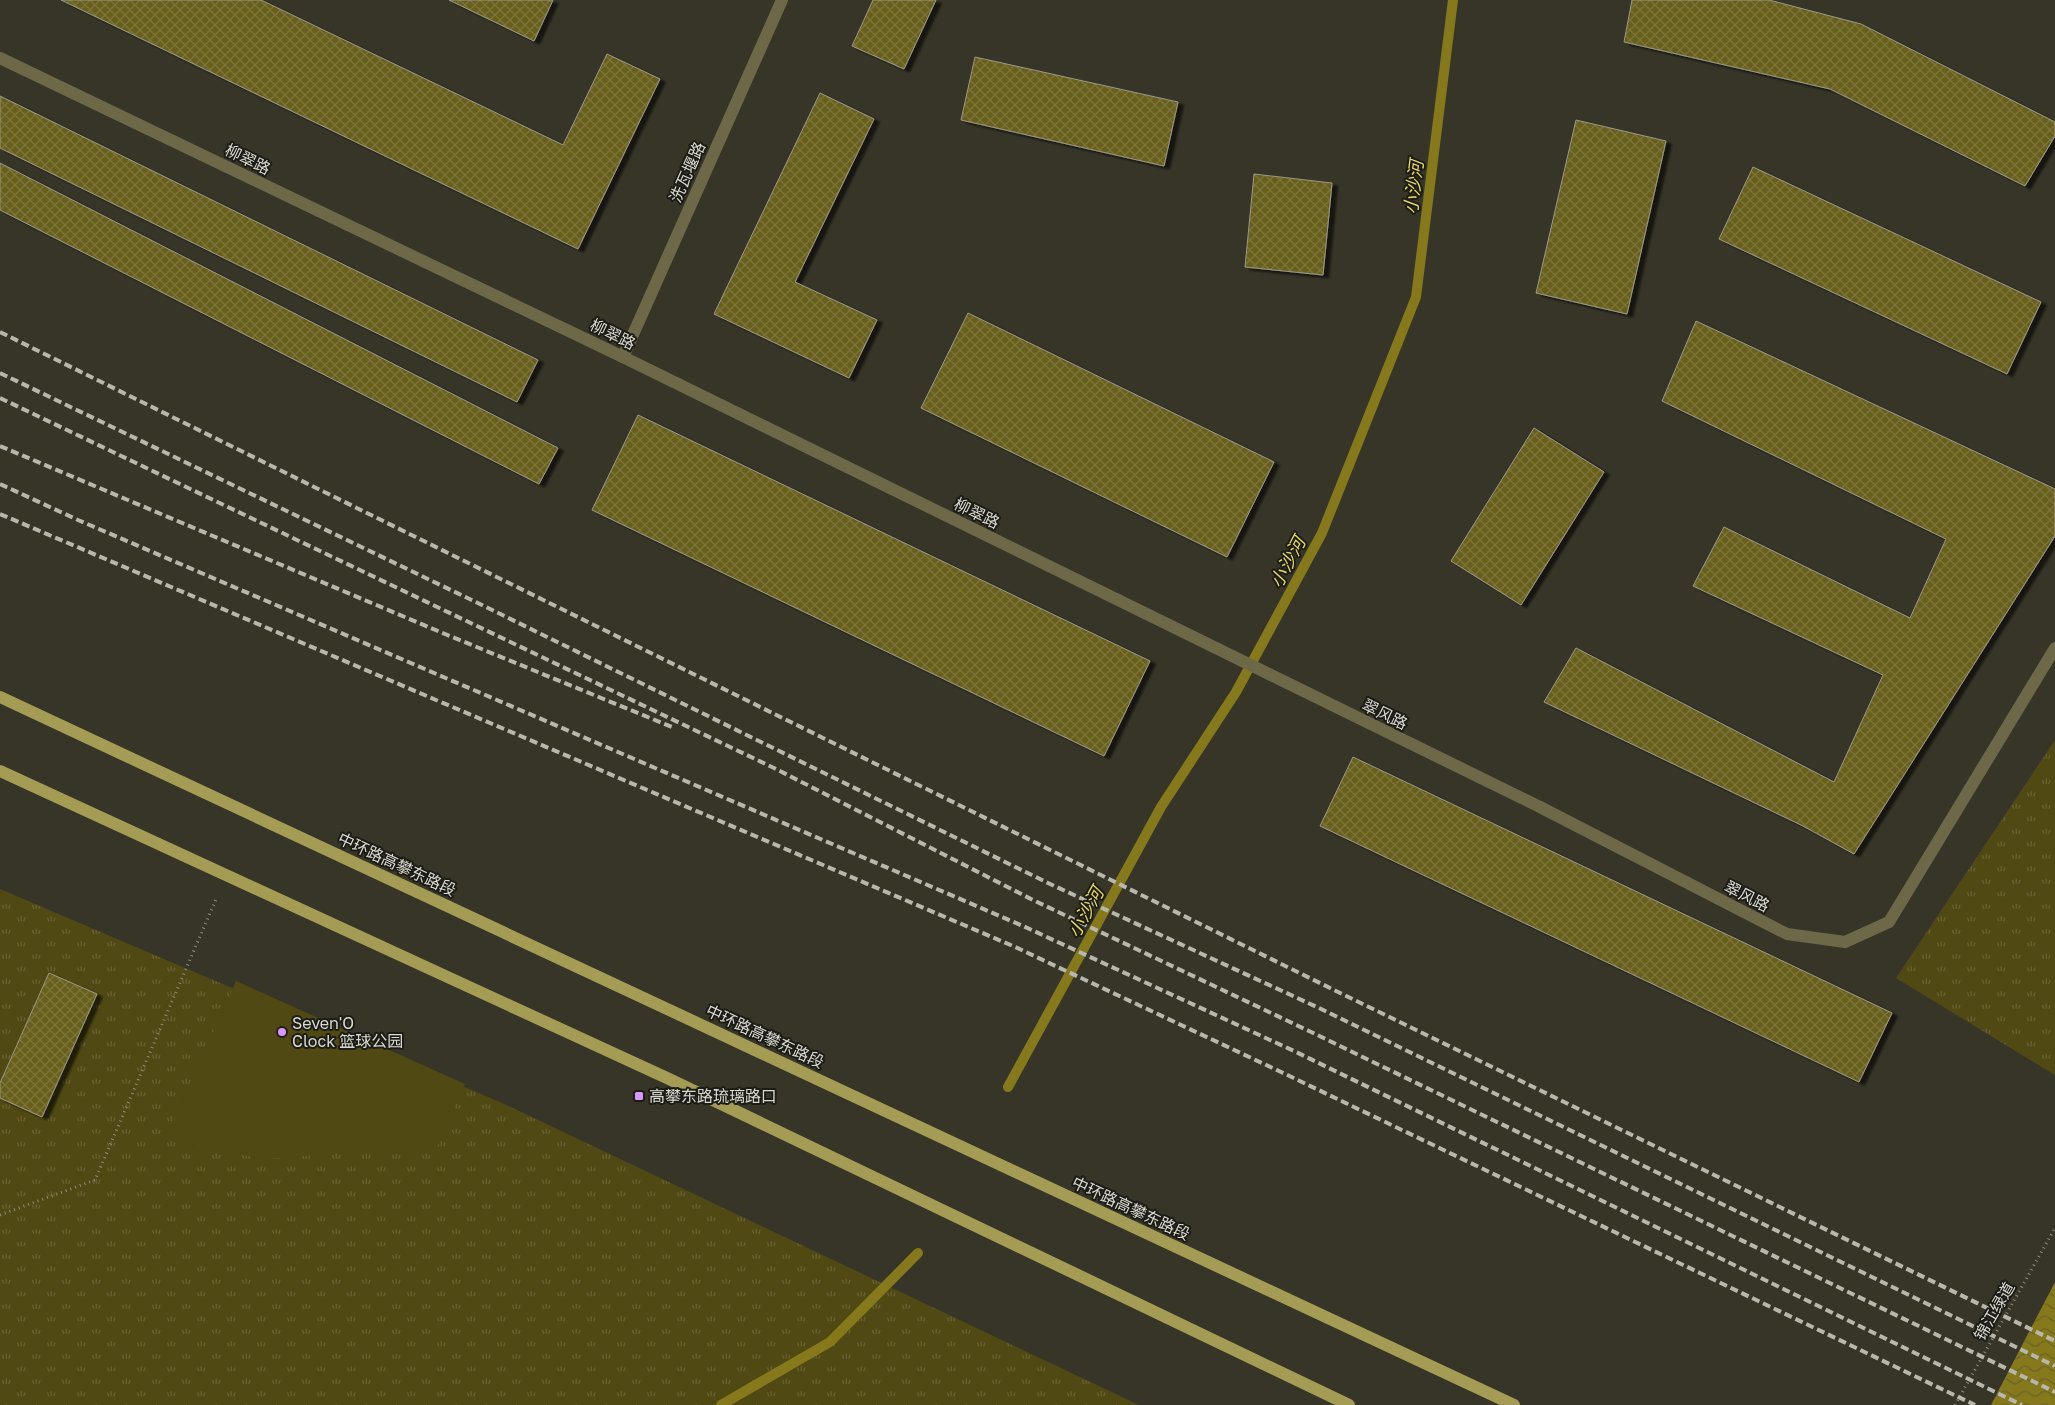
<svg xmlns="http://www.w3.org/2000/svg" width="2055" height="1405" font-family="'Golos Text','Noto Sans SC',sans-serif">
  <style>
    .grass { fill: url(#grass-tufts) }
    .garden { fill: #504913 }
    .water { fill: url(#water-waves) }
    .lines { fill: none; stroke-linecap: round; stroke-linejoin: round }
    .stream { stroke: #85791c; stroke-width: 10 }
    .building { fill: url(#building-cross-hatch); stroke: #9b9989; filter: url(#shadow) }
    .path { stroke: #8f8d83; stroke-width: 3; stroke-dasharray: 1 4; stroke-linecap: butt }
    .minor { stroke: #6d6948; stroke-width: 12 }
    .major { stroke: #a49b54; stroke-width: 12 }
    .rail { stroke: #b8b7ae; stroke-width: 4; stroke-dasharray: 8 4; stroke-linecap: butt }
    .poi-dot { fill: #d69bfa; stroke: #1d1d17; stroke-width: 2 }
    .labels { text-anchor: middle; dominant-baseline: central; stroke-width: 4; stroke-linejoin: round; paint-order: stroke }
    .street-label { font-size: 16px; fill: #d9d8d0; stroke: #1d1d17 }
    .poi-label { font-size: 16px; fill: #d9d8d0; stroke: #1d1d17; text-anchor: start }
    .water-label { font-size: 18px; font-style: italic; fill: #e8d963; stroke: #1d1d17 }
  </style>
  <defs>
    <pattern id="grass-tufts" width="24" height="20" patternUnits="userSpaceOnUse" patternTransform="scale(1.25)"><rect width="24" height="20" fill="#504913"/><path d="M3 7l-1-3M5 7V3M7 7l1-3M15 17l-1-3M17 17v-4M19 17l1-3" fill="none" stroke="#696234"/></pattern>
    <pattern id="water-waves" width="16" height="10" patternUnits="userSpaceOnUse" patternTransform="scale(1.25)"><rect width="16" height="10" fill="#85791c"/><path d="M0 5q4-4 8 0t8 0" fill="none" stroke="#6a632a"/></pattern>
    <pattern id="building-cross-hatch" width="8" height="8" patternUnits="userSpaceOnUse" patternTransform="scale(1.25)"><rect width="8" height="8" fill="#675e1a"/><path d="M0 0l8 8M0 8l8-8" fill="none" stroke="#7c743a"/></pattern>
    <filter id="shadow"><feDropShadow dx="5.5" dy="3" stdDeviation="1" flood-color="#0009"/></filter>
  </defs>
  <rect width="100%" height="100%" fill="#373528"/>
  <g class="grass">
    <path d="M2055 740V1075L1896 978Z"/>
    <path d="M0 889 502 1103 1139 1405H0Z"/>
  </g>
  <path class="garden" d="M236 981 465 1084 438 1145 264 1159 165 1139Z"/>
  <path class="water" d="M2055 1282V1405H1991Z"/>
  <g class="lines">
    <g class="stream">
      <path d="M1008 1087 1161 807 1236 692 1322 533 1416 297 1453 0"/>
      <path d="M721 1405 830 1342 918 1253"/>
    </g>
  </g>
  <g class="building">
    <path d="M61 0H261L563 145 607 54 660 79 578 249Z"/>
    <path d="M449 0H553L534 41Z"/>
    <path d="M873 0H936L904 69 852 46Z"/>
    <path d="M1632 0H1769L1861 24 2055 122V136L2025 186 1830 89 1624 42Z"/>
    <path d="M975 57 1178 102 1164 166 961 120Z"/>
    <path d="M820 93 874 119 795 282 877 320 849 378 714 314Z"/>
    <path d="M0 96 538 360 517 402 0 148Z"/>
    <path d="M1576 120 1666 141 1627 314 1536 293Z"/>
    <path d="M0 163 558 448 539 484 0 210Z"/>
    <path d="M1753 167 2041 302 2007 374 1719 239Z"/>
    <path d="M1254 174 1332 183 1323 275 1245 267Z"/>
    <path d="M968 313 1274 462 1227 557 921 408Z"/>
    <path d="M1696 321 2055 489V536L1854 854 1803 826 1544 702 1576 648 1834 782 1883 675 1693 586 1724 527 1910 618 1946 539 1662 401Z"/>
    <path d="M638 415 1150 661 1104 756 592 510Z"/>
    <path d="M1534 428 1604 472 1521 605 1451 561Z"/>
    <path d="M1353 757 1892 1013 1859 1082 1320 826Z"/>
    <path d="M49 973 97 994 42 1117 0 1098V1083Z"/>
  </g>
  <g class="lines">
    <g class="path">
      <path d="M0 1215 95 1180 217 897"/>
      <path d="M1955 1405 2055 1228"/>
    </g>
    <g class="minor">
      <path d="M0 58 623 357 1540 807 1787 934 1845 942 1889 922 2055 648"/>
      <path d="M623 357 782 0"/>
    </g>
    <g class="major">
      <path d="M0 697 1514 1405"/>
      <path d="M0 771 667 1078 1349 1405"/>
    </g>
    <g class="rail">
      <path d="M0 332 1330 988 2055 1341"/>
      <path d="M0 373 482 605 1048 883 1319 1008 2055 1366"/>
      <path d="M0 398 774 768 1033 900 1309 1031 2055 1392"/>
      <path d="M0 446 445 634 672 727"/>
      <path d="M0 484 78 520 1023 926 1294 1051 2022 1405"/>
      <path d="M0 514 1013 946 1279 1071 1975 1405"/>
    </g>
  </g>
  <g class="poi-dot">
    <circle cx="282" cy="1032" r="5"/>
    <rect x="634" y="1091" width="10" height="10" rx="2.5"/>
  </g>
  <g class="labels">
    <g class="street-label">
      <text transform="translate(248 159) rotate(26)">柳翠路</text>
      <text transform="translate(687 172) rotate(-66)">洗瓦堰路</text>
      <text transform="translate(613 334) rotate(26)">柳翠路</text>
      <text transform="translate(977 513) rotate(26)">柳翠路</text>
      <text transform="translate(1385 714) rotate(26)">翠风路</text>
      <text transform="translate(397 864) rotate(25)">中环路高攀东路段</text>
      <text transform="translate(1747 896) rotate(27)">翠风路</text>
      <text transform="translate(765 1036) rotate(25)">中环路高攀东路段</text>
      <text transform="translate(1131 1208) rotate(25)">中环路高攀东路段</text>
      <text transform="translate(1994 1311) rotate(-60)">锦江绿道</text>
    </g>
    <g class="poi-label">
      <text x="292" y="1023">Seven'O<tspan x="292" dy="18">Clock 篮球公园</tspan></text>
      <text x="649" y="1096">高攀东路琉璃路口</text>
    </g>
    <g class="water-label">
      <text transform="translate(1413 187) rotate(-83)">小沙河</text>
      <text transform="translate(1287 562) rotate(-62)">小沙河</text>
      <text transform="translate(1085 912) rotate(-61)">小沙河</text>
    </g>
  </g>
</svg>
